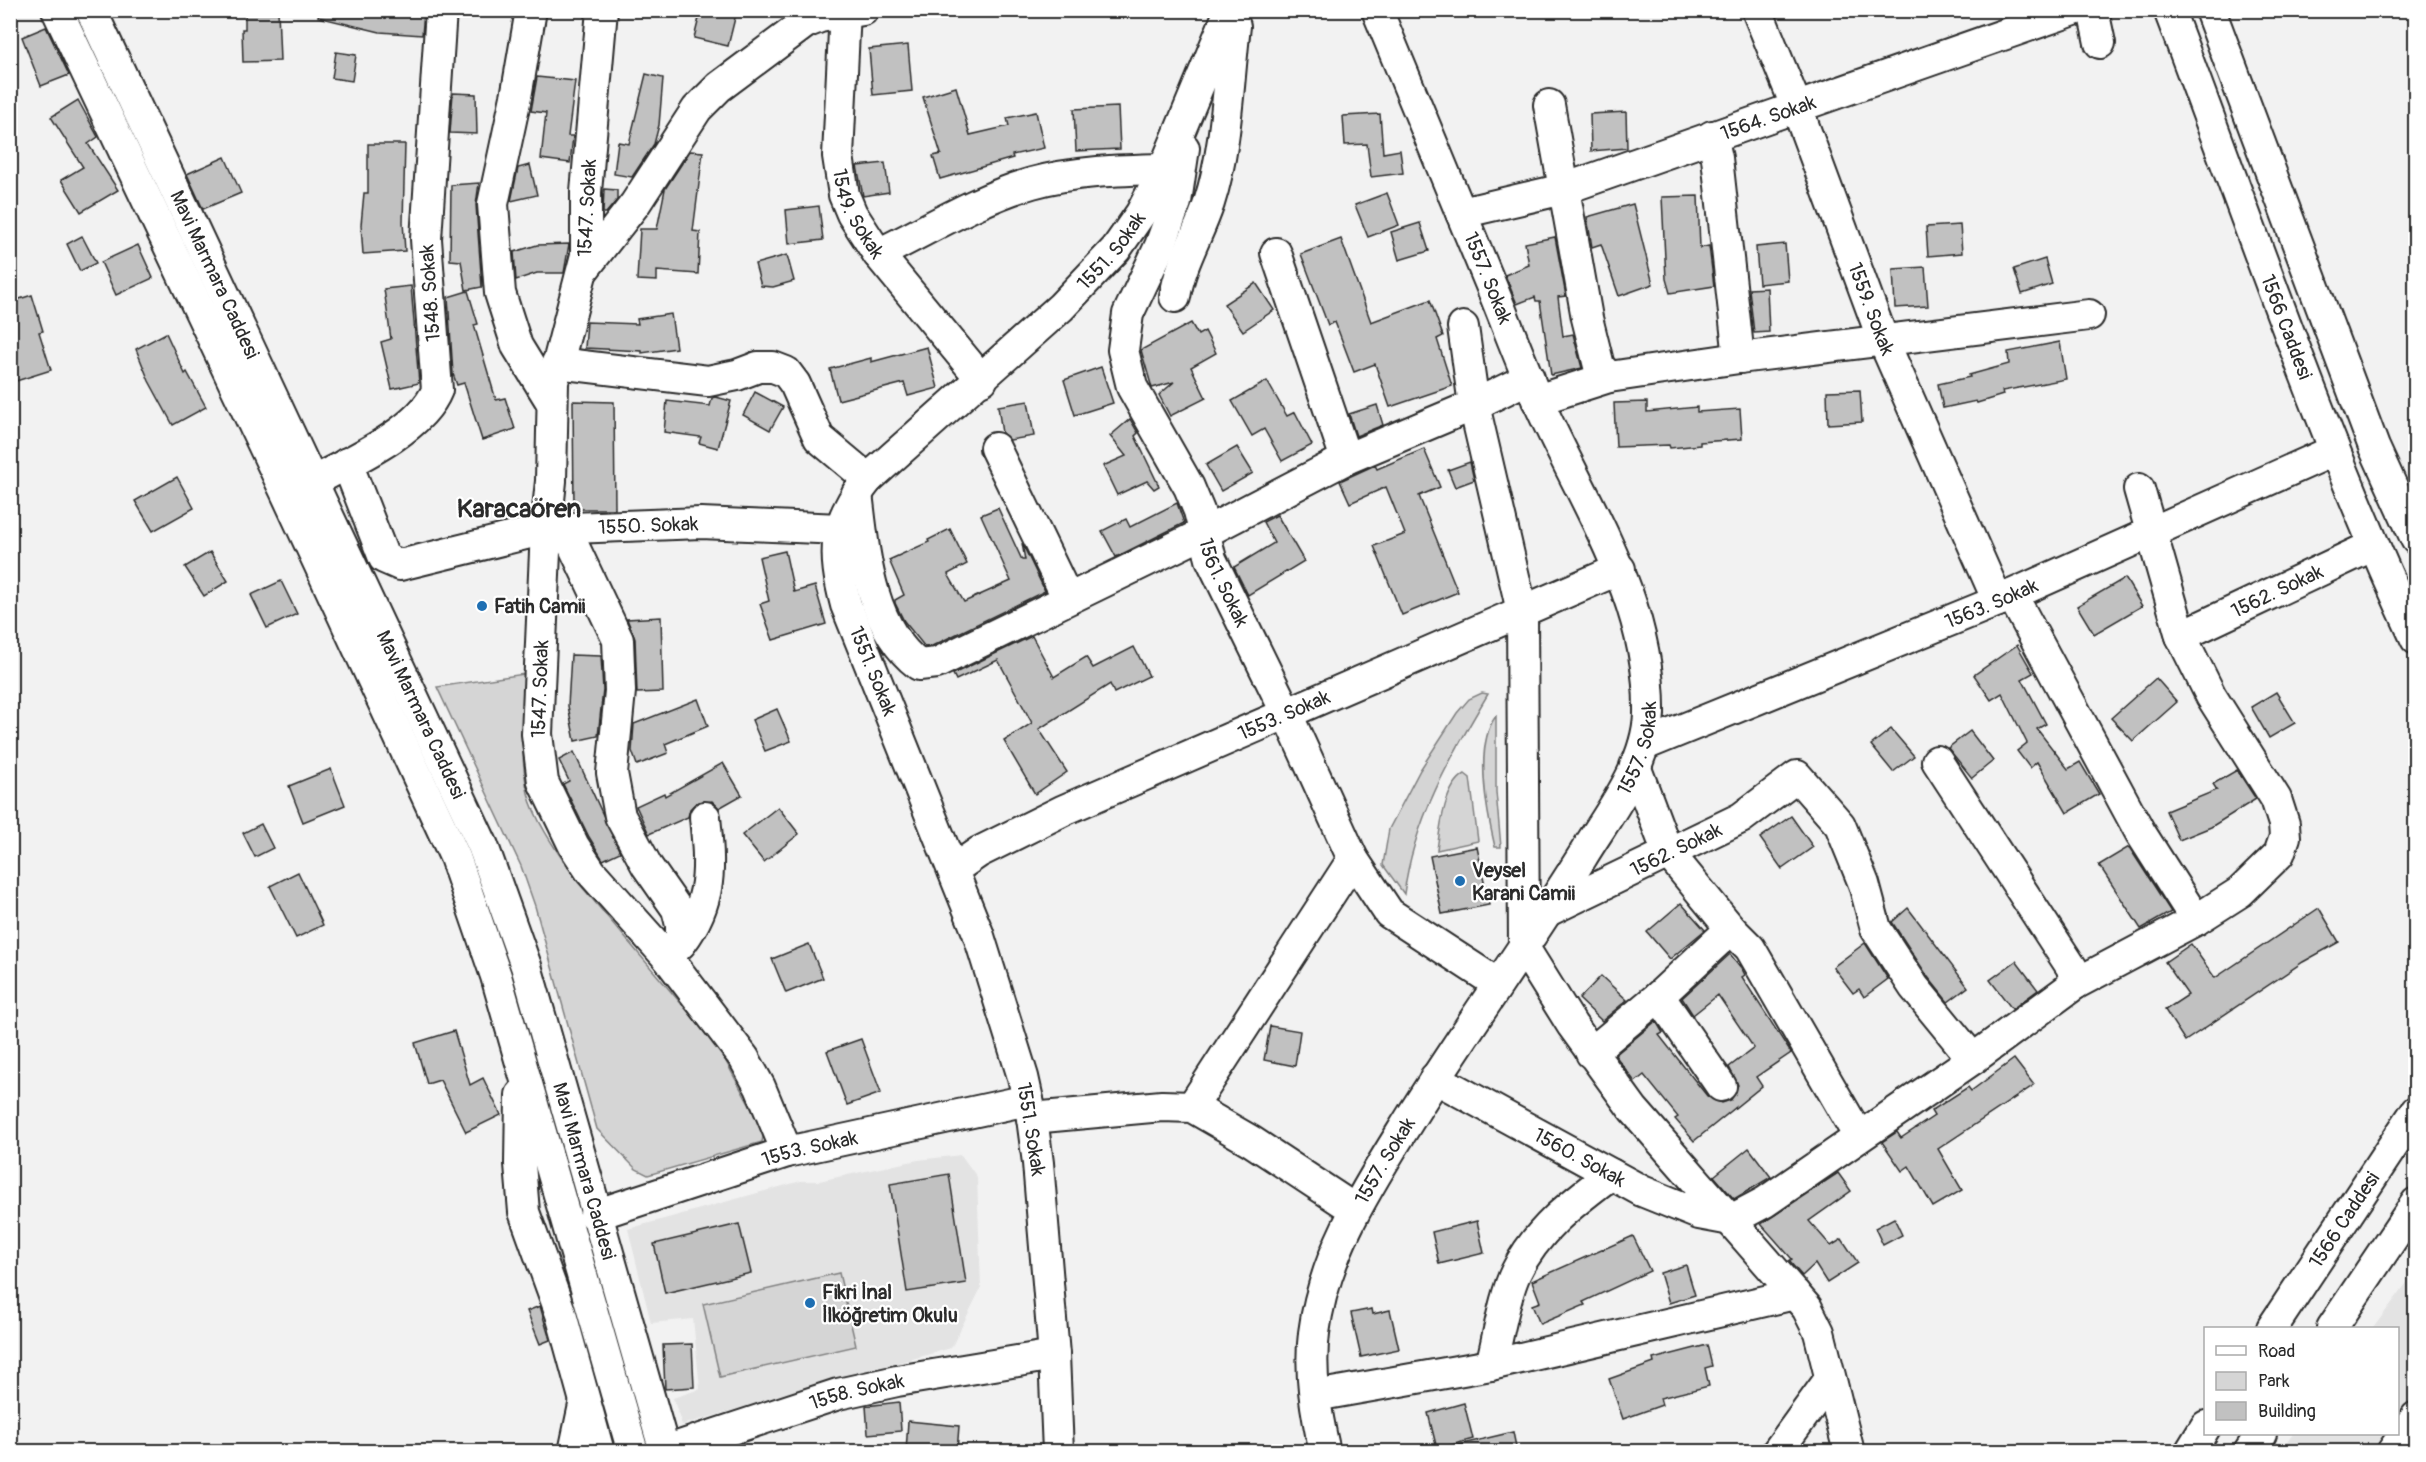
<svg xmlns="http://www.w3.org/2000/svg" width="2426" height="1462" font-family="Pangolin,sans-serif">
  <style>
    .built { fill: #e3e3e3 }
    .green { fill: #d5d5d5; stroke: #808080; stroke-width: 1.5 }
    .building { fill: #c1c1c1; stroke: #2b2b2b; stroke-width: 1.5 }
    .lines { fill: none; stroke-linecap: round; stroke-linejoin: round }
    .minor-casing { stroke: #2b2b2b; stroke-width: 34 }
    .minor { stroke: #fff; stroke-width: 30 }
    .poi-dot { fill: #1f6fb2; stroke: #fff; stroke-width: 2 }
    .labels { text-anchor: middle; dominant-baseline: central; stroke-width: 4.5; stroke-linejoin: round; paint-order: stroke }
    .street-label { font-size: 20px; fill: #2b2b2b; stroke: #fff }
    .poi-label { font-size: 20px; font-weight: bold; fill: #2b2b2b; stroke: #fff; text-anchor: start }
    .district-label { font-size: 26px; font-weight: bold; fill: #2b2b2b; stroke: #fff }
  </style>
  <rect width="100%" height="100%" fill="#f2f2f2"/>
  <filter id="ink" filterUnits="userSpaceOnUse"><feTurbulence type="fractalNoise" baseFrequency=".0167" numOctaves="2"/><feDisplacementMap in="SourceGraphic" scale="12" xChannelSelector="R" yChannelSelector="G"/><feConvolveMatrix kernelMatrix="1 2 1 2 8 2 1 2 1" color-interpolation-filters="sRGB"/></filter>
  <g filter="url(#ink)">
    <g class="built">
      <path d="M961 1155 977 1177 981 1288 951 1348 682 1425 673 1398 700 1389 693 1319 651 1323 628 1229 801 1181H819L918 1160Z"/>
      <path d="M2415 1272V1451L2293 1452 2284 1446 2293 1434H2398V1328H2373Z"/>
    </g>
    <g class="green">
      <path d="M524 674C524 713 519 755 528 793 535 822 561 857 577 881L718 1047 764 1132 762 1142 648 1175 636 1169 597 1129 535 906 521 866 437 687Z"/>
      <path d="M1482 693 1488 694C1451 756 1413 821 1404 894L1383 865 1389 829 1420 770 1457 713 1469 699Z"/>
      <path d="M1496 716V792L1501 847H1495C1487 813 1474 745 1496 716Z"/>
      <path d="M1465 774 1470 778 1478 841 1437 850C1440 828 1444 786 1465 774Z"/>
      <path d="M839 1273 856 1346 720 1377 703 1304Z"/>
    </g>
    <g class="building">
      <path d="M245 10H278L280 61 243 62 242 29H245Z"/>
      <path d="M319 10 424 12 422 35 380 32 318 17Z"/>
      <path d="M701 10H737L728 46 694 38Z"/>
      <path d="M46 27 69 75 41 86 22 37Z"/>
      <path d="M908 45 912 91 873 95 869 49Z"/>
      <path d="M336 52 356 55 352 81 332 78Z"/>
      <path d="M646 74 663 78 659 125 654 144 632 177 614 174 618 142 629 144Z"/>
      <path d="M537 77 575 81 568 136H573L570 163 541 159 546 113 531 111Z"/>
      <path d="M956 87 970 135 1009 126 1007 118 1036 112 1044 148 1012 155 1013 158 940 179 933 156 941 154 923 97Z"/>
      <path d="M453 93 476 94 477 134 450 133Z"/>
      <path d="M78 100 98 137 88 144 118 190 81 212 61 180 83 167 51 117Z"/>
      <path d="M1118 107 1120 149 1076 151 1074 109Z"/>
      <path d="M1626 112 1627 148 1591 151 1590 114Z"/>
      <path d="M1380 114 1383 153 1400 150 1403 173 1371 177 1367 144 1345 145 1343 116Z"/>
      <path d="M368 144H405L403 222 405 251 363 254 361 225 364 193H368Z"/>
      <path d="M690 151 703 152 693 231 700 232 698 274 657 271V281L637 280 640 229H657L665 189Z"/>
      <path d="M225 157 241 193 203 209 187 174Z"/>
      <path d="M885 163 889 192 863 196 857 166Z"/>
      <path d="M530 165 537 195 511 201 518 168Z"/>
      <path d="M479 183 476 205 482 287 466 290 461 261 450 260 451 185Z"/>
      <path d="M604 189 617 190V200L606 213H603Z"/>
      <path d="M1387 193 1399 225 1368 237 1355 205Z"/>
      <path d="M1698 196 1700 248 1709 246 1714 286 1670 293 1666 279 1662 197Z"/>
      <path d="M1633 204 1653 284 1619 296 1601 244 1592 247 1587 217Z"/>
      <path d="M819 206 823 240 789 244 786 210Z"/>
      <path d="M1420 223 1429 251 1399 260 1391 232Z"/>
      <path d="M1960 225 1962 253 1928 256 1926 227Z"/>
      <path d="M82 236 96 263 80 271 67 244Z"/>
      <path d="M1555 237 1566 296 1558 297 1563 336 1573 334 1582 368 1551 375 1540 301H1536L1535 297 1517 304 1505 275 1529 265 1525 243Z"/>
      <path d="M1341 239 1371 322 1430 300 1443 336 1437 339 1452 386 1390 407 1375 364 1354 372 1335 322 1328 325 1301 254Z"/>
      <path d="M569 244 564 273H537L516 280 514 252 537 245Z"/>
      <path d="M1785 244 1788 281 1759 284 1756 247Z"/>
      <path d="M138 245 153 278 116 295 101 262Z"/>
      <path d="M787 255 794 281 773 287 761 286 755 264Z"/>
      <path d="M2045 259 2052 284 2022 294 2014 269Z"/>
      <path d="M1925 267 1928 306 1895 308 1893 269Z"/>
      <path d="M1256 283 1274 310 1243 331 1224 304Z"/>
      <path d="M411 286 419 383 392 389 381 342 391 339 384 289Z"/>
      <path d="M1767 288 1769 332 1754 333 1749 289Z"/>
      <path d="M468 291 478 324 474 325 496 400 505 398 515 429 482 440 464 383 457 385 453 374 448 297Z"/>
      <path d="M32 295 43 331 39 332 51 370 10 383V302Z"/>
      <path d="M671 314 676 348 642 353V351L585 348 587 322 638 324 637 319Z"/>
      <path d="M1191 323 1198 335 1205 331 1216 353 1191 367 1206 398 1170 416 1159 395 1174 382 1152 388 1141 350Z"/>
      <path d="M166 333 185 374 187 372 206 407 173 425 149 381 136 349Z"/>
      <path d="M2060 342 2066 379 2002 391 2003 395 1977 403 1976 401 1943 408 1938 384 1970 377 1969 375 2009 364 2008 352Z"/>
      <path d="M927 347 938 388 908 396 904 383 838 400 830 369 871 358V362Z"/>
      <path d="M1101 367 1113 403 1075 415 1064 380Z"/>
      <path d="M1267 381 1287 416 1295 412 1312 445 1282 461 1264 429 1252 436 1232 401Z"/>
      <path d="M1860 390 1862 422 1828 424 1827 391Z"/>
      <path d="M755 392 783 407 770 430 743 415Z"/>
      <path d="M716 397 731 401 718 448 699 443 701 437 664 432 667 401 710 406 712 398Z"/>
      <path d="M573 401 614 402 615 509H574Z"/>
      <path d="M1028 401 1034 436 1010 440 1002 433 998 406Z"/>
      <path d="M1647 402V412L1697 407V412L1740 409 1742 439 1700 442V445L1670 448 1669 445 1616 447 1614 403Z"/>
      <path d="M1377 405 1383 425 1356 436 1349 414Z"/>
      <path d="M1130 419 1138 433 1135 436 1159 486 1154 489 1147 481 1117 495 1103 466 1126 456 1110 436Z"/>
      <path d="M1237 447 1253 473 1221 491 1206 465Z"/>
      <path d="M1424 449 1440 487 1419 496 1458 592 1402 615 1374 546 1405 534 1386 487 1350 503 1340 481 1375 465 1377 469Z"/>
      <path d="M1470 462 1474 480 1455 487 1448 470Z"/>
      <path d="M177 477 194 508 153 531 135 501Z"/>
      <path d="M1177 503 1184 523 1116 557 1102 531 1126 519 1130 527Z"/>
      <path d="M998 508 1022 560H1025L1022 543 1045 591 932 646 925 647 904 621 895 603V600L904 595 889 560 929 542 928 540 950 529 967 564 948 574 964 602 1011 581 981 515Z"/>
      <path d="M1277 515 1304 561 1248 595 1234 567 1274 543 1263 522Z"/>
      <path d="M785 551 794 592 815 586 826 624 773 640 760 604 769 601 759 557Z"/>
      <path d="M210 552 228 581 204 596 185 567Z"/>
      <path d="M2125 578 2142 606 2094 634 2077 606Z"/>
      <path d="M281 581 297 614 267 628 251 595Z"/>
      <path d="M661 617 663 692 637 693 635 639 627 619Z"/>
      <path d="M1032 636 1054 677 1086 657 1093 668 1134 647 1149 676 1114 693 1110 684 1039 729 1067 772 1035 794 1004 741 1032 723 998 660 956 680 953 674Z"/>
      <path d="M2017 645 2033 673 2022 679 2046 724 2037 729 2068 769 2080 762 2099 794 2067 813 2037 762 2030 768 2017 751 2027 743 2002 693 1991 700 1974 675Z"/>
      <path d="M571 655 601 656 603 690 598 736 575 741 568 706Z"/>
      <path d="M2156 678 2177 702 2133 741 2111 718Z"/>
      <path d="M2276 692 2295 723 2269 738 2251 707Z"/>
      <path d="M698 699 708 726 665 744 668 753 637 765 632 751 634 724Z"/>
      <path d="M777 709 791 741 765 751 752 720Z"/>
      <path d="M1891 729 1914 756 1893 772 1871 745Z"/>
      <path d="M1970 731 1993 761 1972 778 1948 748Z"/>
      <path d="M574 752 620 852 603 860 589 837 563 784 569 781 559 760Z"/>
      <path d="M723 763 742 795 719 808 712 801 696 803 690 809 688 817 649 834 636 806 664 793 665 796Z"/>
      <path d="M331 769 345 805 303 822 289 786Z"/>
      <path d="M2237 770 2256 799 2211 827 2179 840 2166 811 2217 790 2213 784Z"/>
      <path d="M778 807 799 834 764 862 742 835Z"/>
      <path d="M1791 816 1813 847 1782 869 1760 838Z"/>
      <path d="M261 824 273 848 255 857 243 833Z"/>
      <path d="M1477 847 1489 905 1442 914 1430 856Z"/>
      <path d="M2129 847 2171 912 2141 929 2099 865Z"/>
      <path d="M298 872 323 925 296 938 270 886Z"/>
      <path d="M1681 903 1705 930 1670 959 1647 932Z"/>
      <path d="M1908 908 1968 987 1948 1002 1928 977 1892 922Z"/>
      <path d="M2319 908 2339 942 2303 962 2185 1041 2165 1010 2188 995 2165 962 2191 944 2215 978Z"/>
      <path d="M1865 943 1888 979 1864 997 1859 989 1853 993 1833 967Z"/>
      <path d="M809 944 823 978 786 993 772 959Z"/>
      <path d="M1730 954 1742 969 1745 975 1742 977 1791 1053 1756 1077 1762 1086 1694 1141 1675 1119 1678 1117 1644 1075 1635 1082 1615 1055 1656 1021 1663 1033 1659 1035 1707 1096 1722 1103 1731 1100 1738 1085 1729 1067 1754 1048 1718 995 1693 1015 1682 998Z"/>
      <path d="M2016 961 2038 990 2012 1009 1990 980Z"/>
      <path d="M1601 976 1627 1000 1602 1021 1579 999Z"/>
      <path d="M1270 1026 1300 1031 1295 1066 1264 1060Z"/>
      <path d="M454 1031 470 1085 483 1078 501 1115 466 1132 440 1080 427 1084 415 1043Z"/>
      <path d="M861 1039 881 1093 847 1105 827 1051Z"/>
      <path d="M2014 1059 2034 1085 1938 1149 1962 1190 1933 1207 1909 1166 1902 1171 1882 1142 1897 1132 1901 1138 1934 1116 1931 1111 1968 1087 1971 1091Z"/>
      <path d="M1749 1148 1771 1177 1734 1199 1714 1176Z"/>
      <path d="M1838 1173 1851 1191 1809 1221 1831 1246 1842 1239 1858 1263 1827 1283 1815 1264 1802 1276 1789 1261 1792 1259 1761 1224Z"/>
      <path d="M949 1174 966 1283 907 1292 890 1184Z"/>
      <path d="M1894 1218 1902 1235 1883 1245 1875 1228Z"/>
      <path d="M1477 1221 1484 1253 1439 1264 1432 1232Z"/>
      <path d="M739 1224 751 1273 665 1293 654 1244Z"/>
      <path d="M1633 1236 1650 1271 1583 1302 1585 1305 1540 1324 1532 1305 1540 1302 1532 1281Z"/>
      <path d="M1686 1265 1695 1295 1669 1303 1660 1273Z"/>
      <path d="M540 1306 550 1340 540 1344 527 1311Z"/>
      <path d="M1372 1309 1373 1314 1390 1310 1399 1349 1361 1357 1351 1313Z"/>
      <path d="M692 1344 694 1387 665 1389 663 1345Z"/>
      <path d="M1707 1345 1712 1366 1705 1368 1709 1386 1660 1398 1662 1405 1623 1419 1609 1379 1654 1363 1653 1359Z"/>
      <path d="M899 1402 901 1431 868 1434 866 1406Z"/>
      <path d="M1464 1403 1473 1439 1437 1449 1428 1413Z"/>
      <path d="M908 1421 959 1426 957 1452H906Z"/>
      <path d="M1513 1432 1517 1452H1458V1445Z"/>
    </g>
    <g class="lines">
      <defs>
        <g id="minor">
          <path d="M57 10 287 495 455 857 496 976 633 1452"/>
          <path id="s1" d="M91 10 483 846 526 966 665 1452"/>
          <path d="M531 10 516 97 493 204 500 293 517 346 552 403"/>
          <path d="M602 10 586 192V255L553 382 551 481 546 529 537 734 543 782 574 846 591 872 667 957 744 1058 760 1087 787 1152"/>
          <path id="s2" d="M845 10 838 156 844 195 852 214 878 254 982 380"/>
          <path id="s3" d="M1757 10 1797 108 1883 340 1998 601"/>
          <path d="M2093 10 2100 43"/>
          <path id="s4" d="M2169 10C2249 221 2321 435 2416 639"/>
          <path d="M2210 10 2374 447 2416 539"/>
          <path d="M1549 105 1587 318 1599 366 1609 377 1739 358 2089 315"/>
          <path d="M1712 136 1717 158 1739 358"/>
          <path id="s5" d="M1184 148 1176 202 1160 246 1128 314 1123 350 1132 387 1189 487 1199 511 1211 559 1286 712 1353 859 1389 913 1498 984"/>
          <path id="s6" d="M1461 213 1564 189 2074 10"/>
          <path d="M1276 253 1346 459"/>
          <path d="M878 254C928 230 979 198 1032 183 1076 171 1119 170 1164 169"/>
          <path d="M584 269 635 204 697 109 719 87 805 23 820 17 863 10"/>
          <path d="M1175 297C1180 264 1199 234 1209 203 1227 147 1228 84 1235 26"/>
          <path d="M1463 327 1474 405 1522 611 1524 948 1572 1025 1633 1109 1807 1308 1819 1332 1849 1452"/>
          <path d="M557 363 708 381 737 375 758 367H773L786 372 795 384 819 438 868 479"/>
          <path d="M1537 400 1609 377"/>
          <path d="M995 448 1067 597"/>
          <path id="s7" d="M347 463 384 558 400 565 546 529 701 523 840 529"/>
          <path d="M295 491C337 467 419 435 437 390L426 239 441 10"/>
          <path d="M857 493C864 550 869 627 919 665L937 663 1204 533 1346 459 1474 405 1529 378"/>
          <path d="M565 528 618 640 620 691 612 773 620 816 647 866 677 909 681 925V943L667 957"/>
          <path d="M2012 595 2140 832 2196 920"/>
          <path id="s8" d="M2181 636 2372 546"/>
          <path id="s9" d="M1644 745 1998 601 2333 451"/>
          <path d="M1937 761 2072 968 2075 984"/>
          <path d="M1635 766 1667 851 1731 929 1750 948 1858 1135"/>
          <path id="s10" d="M953 870 979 852 1064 810 1620 569"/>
          <path id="s11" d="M1548 911 1741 818 1797 776 1840 825 1864 884 1876 929 1914 987 1973 1059"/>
          <path d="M681 943C713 901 710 867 705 817"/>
          <path d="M1659 996 1721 1086"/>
          <path d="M1591 1053 1659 996 1731 929"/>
          <path id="s12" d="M1435 1078 1642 1191 1699 1214 1731 1220 1765 1202 1973 1059 2075 984 2196 920 2240 892 2279 854 2285 837 2284 824 2276 799 2211 696 2181 636 2139 489"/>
          <path d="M521 1095 520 1164 524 1212 561 1314 599 1452"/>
          <path d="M1192 1107 1353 859"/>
          <path d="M1032 1118 1162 1106 1192 1107 1251 1141 1354 1209"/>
          <path id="s13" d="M595 1215 787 1152 1028 1100"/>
          <path id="s14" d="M2272 1328 2416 1111"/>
          <path d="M2332 1328 2416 1203"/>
          <path d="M1491 1365C1498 1339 1504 1296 1516 1272 1537 1229 1574 1202 1611 1174"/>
          <path d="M1315 1396 1491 1365 1795 1294"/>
          <path id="s15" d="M665 1451 838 1394 897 1381 1054 1355"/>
          <path d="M574 1452 584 1405"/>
          <path id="s16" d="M1058 1452 1054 1355 1038 1163 1032 1118 1023 1077 978 933 846 605C832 552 833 523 868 479L1061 307 1116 249 1141 213 1164 169 1230 10"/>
          <path id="s17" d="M1325 1452C1316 1413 1309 1373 1314 1333 1324 1252 1369 1185 1411 1117 1466 1029 1527 945 1582 857 1608 814 1647 766 1649 714 1651 598 1583 503 1538 401 1521 363 1506 322 1490 283 1453 192 1415 101 1377 10"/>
          <path d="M1777 1452 1830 1379"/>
          <path d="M2190 1452 2206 1426"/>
          <path d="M2249 1452 2261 1434"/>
          <path d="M2392 1452 2416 1417"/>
        </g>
      </defs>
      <use href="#minor" class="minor-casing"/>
      <use href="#minor" class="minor"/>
    </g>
  </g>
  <g class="poi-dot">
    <circle cx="482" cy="606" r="6"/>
    <circle cx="1460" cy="881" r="6"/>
    <circle cx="810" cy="1303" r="6"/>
  </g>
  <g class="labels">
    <g class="street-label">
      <text stroke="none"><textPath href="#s6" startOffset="322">1564. Sokak</textPath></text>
      <text transform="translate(587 208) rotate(-87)">1547. Sokak</text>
      <text stroke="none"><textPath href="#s2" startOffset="208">1549. Sokak</textPath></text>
      <text stroke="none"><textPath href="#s16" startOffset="1350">1551. Sokak</textPath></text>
      <text stroke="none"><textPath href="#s1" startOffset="292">Mavi Marmara Caddesi</textPath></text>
      <text transform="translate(1488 278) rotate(68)">1557. Sokak</text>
      <text transform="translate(430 293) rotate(-94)">1548. Sokak</text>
      <text stroke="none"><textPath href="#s3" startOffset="320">1559. Sokak</textPath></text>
      <text stroke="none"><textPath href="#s4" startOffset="338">1566 Caddesi</textPath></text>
      <text stroke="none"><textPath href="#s7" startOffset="372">1550. Sokak</textPath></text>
      <text stroke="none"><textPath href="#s5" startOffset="468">1561. Sokak</textPath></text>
      <text stroke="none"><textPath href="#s8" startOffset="106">1562. Sokak</textPath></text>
      <text stroke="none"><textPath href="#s9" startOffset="375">1563. Sokak</textPath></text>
      <text transform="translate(873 671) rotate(68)">1551. Sokak</text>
      <text transform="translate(540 689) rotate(-88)">1547. Sokak</text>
      <text stroke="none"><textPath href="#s1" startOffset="778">Mavi Marmara Caddesi</textPath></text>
      <text stroke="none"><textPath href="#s10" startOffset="366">1553. Sokak</textPath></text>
      <text stroke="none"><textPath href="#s17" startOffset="794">1557. Sokak</textPath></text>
      <text stroke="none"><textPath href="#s11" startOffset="142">1562. Sokak</textPath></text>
      <text transform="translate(1031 1129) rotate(81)">1551. Sokak</text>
      <text stroke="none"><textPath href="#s13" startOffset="225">1553. Sokak</textPath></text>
      <text stroke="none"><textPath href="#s12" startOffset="165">1560. Sokak</textPath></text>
      <text stroke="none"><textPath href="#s17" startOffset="308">1557. Sokak</textPath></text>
      <text stroke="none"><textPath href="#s1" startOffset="1264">Mavi Marmara Caddesi</textPath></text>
      <text stroke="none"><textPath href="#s14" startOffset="130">1566 Caddesi</textPath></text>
      <text stroke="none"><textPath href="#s15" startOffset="201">1558. Sokak</textPath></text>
    </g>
    <g class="poi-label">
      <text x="494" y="606">Fatih Camii</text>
      <text x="1472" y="870">Veysel<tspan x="1472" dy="23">Karani Camii</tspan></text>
      <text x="822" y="1292">Fikri İnal<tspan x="822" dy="23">İlköğretim Okulu</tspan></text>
    </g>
    <g class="district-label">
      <text x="519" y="509">Karacaören</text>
    </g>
  </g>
  <rect width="2426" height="1462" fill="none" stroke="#fff" stroke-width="36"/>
  <rect x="18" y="18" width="2390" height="1426" fill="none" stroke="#2b2b2b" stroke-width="2" filter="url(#ink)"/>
  <rect x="2204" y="1327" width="195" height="108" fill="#ffffff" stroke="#aaaaaa" stroke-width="1.5"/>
  <rect x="2216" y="1346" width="30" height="9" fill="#ffffff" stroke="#aaaaaa" stroke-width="1.5"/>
  <text x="2258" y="1357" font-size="18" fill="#2b2b2b">Road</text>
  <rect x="2216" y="1372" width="30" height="18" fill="#d5d5d5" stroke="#aaaaaa" stroke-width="1.5"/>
  <text x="2258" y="1387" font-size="18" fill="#2b2b2b">Park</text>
  <rect x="2216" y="1402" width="30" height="18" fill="#c1c1c1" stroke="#aaaaaa" stroke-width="1.5"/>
  <text x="2258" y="1417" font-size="18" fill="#2b2b2b">Building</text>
</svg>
